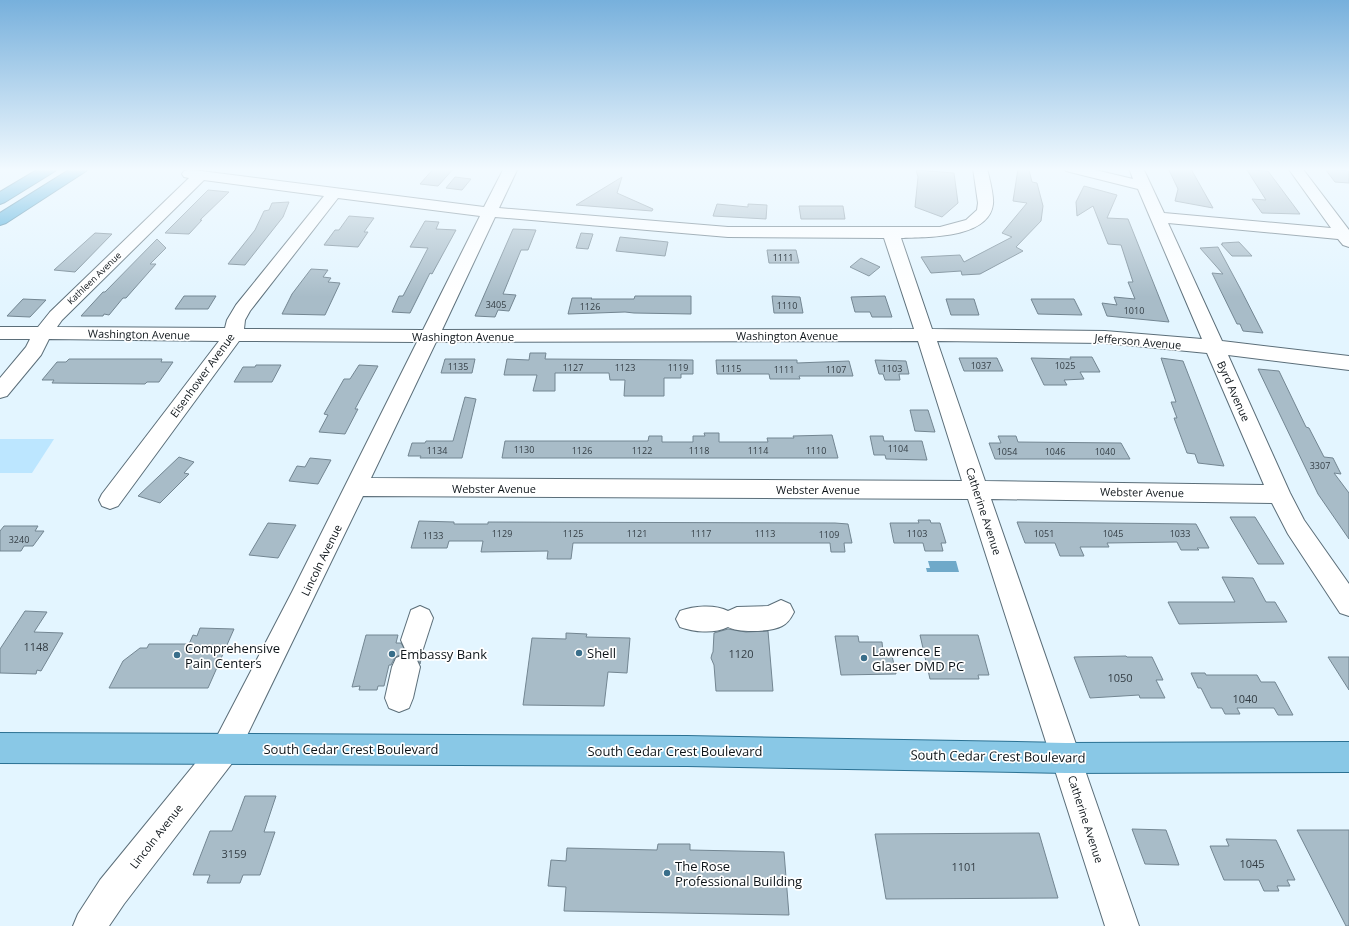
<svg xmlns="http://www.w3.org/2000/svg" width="1349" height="926" font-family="'Open Sans',sans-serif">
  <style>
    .green { fill: #bce6ff }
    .water { fill: #6fa9c9 }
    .building { fill: #a8bcc8; stroke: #738692 }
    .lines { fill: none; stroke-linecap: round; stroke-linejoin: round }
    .minor-casing { stroke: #5b6e79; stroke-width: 2 }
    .major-casing { stroke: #2b7193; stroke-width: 2 }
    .highway-casing { stroke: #2b7193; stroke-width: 2 }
    .minor { fill: #fff; fill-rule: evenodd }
    .major { fill: #89c8e6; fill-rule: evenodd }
    .highway { fill: #3ba3d5; fill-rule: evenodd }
    .poi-dot { fill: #396e8a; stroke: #fff; stroke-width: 1.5 }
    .labels { text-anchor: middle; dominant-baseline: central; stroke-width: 3.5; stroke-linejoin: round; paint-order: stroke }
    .number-label { font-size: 9px; fill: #343e45 }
    .far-street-label { font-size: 9px; fill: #0d1419; stroke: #fff }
    .street-label { font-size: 11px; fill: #0d1419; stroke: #fff }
    .near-number-label { font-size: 11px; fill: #343e45 }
    .near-poi-label { font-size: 13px; fill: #0d1419; stroke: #fff; text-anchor: start }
    .near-street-label { font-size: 13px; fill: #0d1419; stroke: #fff }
  </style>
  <rect width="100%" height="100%" fill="#e3f5ff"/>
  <path class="green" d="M0 439H54L32 473H0Z"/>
  <path class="water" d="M928 561H956L959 572H927L926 568H930Z"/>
  <g class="building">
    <path d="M434 168H454L438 186 420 184Z"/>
    <path d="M1168 168 1191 169 1213 208 1175 201 1178 189Z"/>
    <path d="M1018 169 1029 170 1032 182 1037 183 1043 206 1041 221 1016 247 1023 251 980 274 962 275 961 271 931 273 921 257 960 255 964 262 1012 237 1002 233 1027 203 1013 201Z"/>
    <path d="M1325 169 1349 171V183L1335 182Z"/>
    <path d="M916 170 954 173 958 203 942 217 915 207 918 177Z"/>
    <path d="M1247 170 1268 171 1300 214 1262 213 1252 199 1266 200Z"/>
    <path d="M455 177 471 179 462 190 446 188Z"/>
    <path d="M622 177 617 193 653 209 652 211 576 205Z"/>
    <path d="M1084 186 1117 195 1107 218 1128 219 1169 322 1107 316 1102 303 1117 305 1114 297 1135 299 1128 282H1133L1121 245 1108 244 1093 206 1077 216 1076 202Z"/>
    <path d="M208 190 229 192 200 220H202L189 234 165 233Z"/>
    <path d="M289 202 283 217 245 265 228 264 255 230 264 211 269 210 272 203Z"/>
    <path d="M717 204 748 207V204L767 205 766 219 713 216Z"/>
    <path d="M799 206H843L845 219H801Z"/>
    <path d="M349 216 374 218 364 232H368L358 247 324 245 335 230H339Z"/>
    <path d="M425 221 439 222 436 229 456 230 432 274 430 273 410 313 392 312 399 296H403L428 248 410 247Z"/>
    <path d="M513 229 536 230 528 250H521L503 294 516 295 509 311 498 310 495 317 475 316Z"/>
    <path d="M95 233 112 234 75 272 54 270Z"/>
    <path d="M581 233 593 234 588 249 576 248Z"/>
    <path d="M620 237 668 242 665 256 616 251Z"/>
    <path d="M157 239 166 248 150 264H156L126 298H123L109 315 104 314 103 316H81L103 292H105Z"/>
    <path d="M1239 242 1252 256H1232L1221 244H1223L1222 243Z"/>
    <path d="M1218 247 1240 288 1263 333 1243 331 1240 324H1237L1212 273 1223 274 1200 248Z"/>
    <path d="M767 250H796L799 263H769Z"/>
    <path d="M861 258 880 267 869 276 850 267Z"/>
    <path d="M311 269 328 270 323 277 331 278 328 282 340 283 325 315 282 314 292 294Z"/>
    <path d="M184 296H216L208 309H175Z"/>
    <path d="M635 296H691V314L634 313 625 312 568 314 572 298H592L591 299H634Z"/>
    <path d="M772 296 800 297 803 313H774Z"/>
    <path d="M885 296 892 317H872L870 312H855L851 297Z"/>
    <path d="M23 299 46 300 30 317 7 316Z"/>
    <path d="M946 299H974L979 315H951Z"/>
    <path d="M1031 299H1074L1082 315 1038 314Z"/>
    <path d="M530 353H546L545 359 693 360V374H681V378H664V396H624L625 380H610L609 373H555V391H533L537 375H504L507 359 529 360Z"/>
    <path d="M1070 357H1092L1100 372H1080L1084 379 1064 380 1067 385H1044L1031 358 1071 359Z"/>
    <path d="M959 358H997L1003 371H964Z"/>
    <path d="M1161 358 1183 361 1224 466 1198 463 1195 454 1187 453 1174 418H1177L1171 402H1176Z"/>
    <path d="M69 359H162L161 362H173L159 382H147L145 384 52 383 54 380H42L57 362H66Z"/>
    <path d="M445 359H475L472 373H441Z"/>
    <path d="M716 360H797V363L849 361 853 376H799L800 379H770L769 374H717Z"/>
    <path d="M875 360 906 361 909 374H899L900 380H885L883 374H879Z"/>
    <path d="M256 365H281L272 382H234L243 367H255Z"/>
    <path d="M359 365 378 366 355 409H358L345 434 319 432 328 415 324 414 344 379H350Z"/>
    <path d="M1258 369 1279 371 1306 427 1309 428 1324 457 1333 458 1341 474 1334 473 1349 493V539L1318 494Z"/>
    <path d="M465 397 476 399 462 458H420L421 456H408L412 443H425L426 441H453Z"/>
    <path d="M910 410H928L935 432 915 431Z"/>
    <path d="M704 433H719V442H768L767 438H794L793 436 832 435 838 458H502L505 441H648L649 436H662V442H693V436H705Z"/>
    <path d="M870 436H883L884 441H922L927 460 886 459 885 455H874Z"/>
    <path d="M998 436H1016L1018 442 1121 443 1130 459H995L989 443H1001Z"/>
    <path d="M179 457 194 462 184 473 189 474 160 503 138 496Z"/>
    <path d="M310 458 331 460 318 484 289 481 297 466 305 467Z"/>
    <path d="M1230 517H1255L1284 564H1258Z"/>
    <path d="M918 520H930L931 523H940L946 543H941L943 551H925L923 543H894L890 523H919Z"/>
    <path d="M419 521 454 522V524H488V522L835 523 848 524 852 543H844L845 552H831L830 543H573L571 559H547L548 551 481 552 483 541H449L447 548H411Z"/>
    <path d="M1017 522 1196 524 1209 548H1197L1199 550H1181L1177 542 1107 543 1109 547H1080L1084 556H1060L1055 543H1025Z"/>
    <path d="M268 523 296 525 278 558 249 555Z"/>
    <path d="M4 526H38L35 531H44L33 546H24L21 551H0V531Z"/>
    <path d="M1222 577 1253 578 1266 602H1275L1287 622 1179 624 1168 602H1235Z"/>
    <path d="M25 611 47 612 34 632 63 633 41 671 37 670 36 674 0 673V649Z"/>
    <path d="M200 628 234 629 208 688H109L123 661 140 648H147L149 644H189L193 635 197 636Z"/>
    <path d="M728 629 746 632 768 631 773 691H716L714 665 711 658 712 654 713 652 714 633Z"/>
    <path d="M566 633 587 634 586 637 630 638 627 673 608 672 604 706 523 705 532 638 566 639Z"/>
    <path d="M366 635H398L396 643H401L405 650 414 653 423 651 420 664 417 657 405 653 395 657 391 665H389L384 686H378L377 690H359L360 686 352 687Z"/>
    <path d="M920 635H978L989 675H978L979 679H930Z"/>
    <path d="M835 636H858L859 642H882L883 652 891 651 896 674 841 675Z"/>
    <path d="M1126 656 1127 657H1152L1163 680H1156L1165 698H1140L1139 695 1090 698 1074 657Z"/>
    <path d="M1328 657H1349V690Z"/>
    <path d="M1191 673H1205L1206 675H1257L1261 682H1275L1293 715H1278L1274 708H1237L1240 714H1225L1222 708H1211L1201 688H1198Z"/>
    <path d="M245 796H276L264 832H275L260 875H243L240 883H207L210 875H193L210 831H232Z"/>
    <path d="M1132 829 1166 830 1179 865 1145 864Z"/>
    <path d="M1297 830H1349V926H1346Z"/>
    <path d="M1039 833 1058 898 886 899 875 834Z"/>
    <path d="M1226 839 1276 840 1295 880H1287L1290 886H1277L1279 891H1264L1259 880H1224L1210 846H1229Z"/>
    <path d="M658 844H690V850L784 852 789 915 564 911 566 887 548 886 551 860 566 861 567 848 657 850Z"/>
  </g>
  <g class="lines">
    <defs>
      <g id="minor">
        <path d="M504 168H518L499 208 728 227H940L966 220 977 210 978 203 973 168H987C989 177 994 195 993 204 989 239 926 237 901 238L932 329 1105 331 1202 339 1138 189 1066 171 1064 168H1087L1133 179 1129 168H1143L1164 213 1331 228 1288 168H1302L1349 230V247L1343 245 1338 239 1168 223 1222 341 1349 356V370L1228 355 1290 493 1304 520 1349 584V616L1340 613 1288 534 1272 503 991 499 1139 926H1105L968 499 363 496 236 758 124 904 109 926H73L78 914 100 880 216 738 292 592 417 342 239 341 118 506 110 509 102 506 99 500 102 494 219 341 49 339 41 355 7 396 0 398V378L26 347 30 339H0V327H38L50 312 189 178 184 177 182 174 184 171 189 170 201 171 484 207ZM204 180 324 196 236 305 227 320 225 328 57 327 62 320ZM338 198 480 216 423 330 244 329 245 320 250 311ZM495 217 728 237 884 238 914 329 442 330ZM918 341 962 481 371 478 436 342ZM937 341 1105 343 1207 353 1264 485 985 481Z"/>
        <path d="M781 600 790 604 794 612C791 618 788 623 782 626 771 632 738 633 728 627 715 634 693 632 680 627L676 619 680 611C693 606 715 604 728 611L737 607 768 606Z"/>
        <path d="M420 606 429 610 433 618 423 649 414 652 405 649 401 640 411 610Z"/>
        <path d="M406 654 416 658 420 667 413 698 409 708 399 712 389 708 385 698 392 667 396 658Z"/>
      </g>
      <path id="major" d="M0 733 687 736 1066 743 1349 742V772L1066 773 687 766 0 763Z"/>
      <g id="highway">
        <path d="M40 168H57L55 171 5 202 0 204V192Z"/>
        <path d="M72 168H88L86 171 6 223 0 225V213Z"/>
      </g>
    </defs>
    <use href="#minor" class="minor-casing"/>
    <use href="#major" class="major-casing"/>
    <use href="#highway" class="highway-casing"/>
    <use href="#minor" class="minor"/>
    <use href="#major" class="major"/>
    <use href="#highway" class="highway"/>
  </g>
  <linearGradient id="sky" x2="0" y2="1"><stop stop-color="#77b0dc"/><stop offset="0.57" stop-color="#f2faff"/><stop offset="1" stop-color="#f2faff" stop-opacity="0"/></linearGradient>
  <rect width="1349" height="297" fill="url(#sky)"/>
  <g class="poi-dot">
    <circle cx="579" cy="653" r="4"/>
    <circle cx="392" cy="654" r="4"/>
    <circle cx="177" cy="655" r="4"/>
    <circle cx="864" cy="658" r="4"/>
    <circle cx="667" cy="873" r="4"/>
  </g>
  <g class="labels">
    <g class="number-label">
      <text x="783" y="257">1111</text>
      <text x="496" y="304">3405</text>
      <text x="787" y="305">1110</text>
      <text x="590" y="306">1126</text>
      <text x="1134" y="310">1010</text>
      <text x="981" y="365">1037</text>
      <text x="1065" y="365">1025</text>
      <text x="458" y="366">1135</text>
      <text x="573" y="367">1127</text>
      <text x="625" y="367">1123</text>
      <text x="678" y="367">1119</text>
      <text x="731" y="368">1115</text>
      <text x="892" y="368">1103</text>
      <text x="784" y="369">1111</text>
      <text x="836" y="369">1107</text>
      <text x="898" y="448">1104</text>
      <text x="524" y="449">1130</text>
      <text x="437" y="450">1134</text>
      <text x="582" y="450">1126</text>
      <text x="642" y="450">1122</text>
      <text x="699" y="450">1118</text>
      <text x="758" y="450">1114</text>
      <text x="816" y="450">1110</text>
      <text x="1007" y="451">1054</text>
      <text x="1055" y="451">1046</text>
      <text x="1105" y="451">1040</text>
      <text x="1320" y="465">3307</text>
      <text x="502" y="533">1129</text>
      <text x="573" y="533">1125</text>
      <text x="637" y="533">1121</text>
      <text x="701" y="533">1117</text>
      <text x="765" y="533">1113</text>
      <text x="917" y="533">1103</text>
      <text x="1044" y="533">1051</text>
      <text x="1113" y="533">1045</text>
      <text x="1180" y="533">1033</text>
      <text x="829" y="534">1109</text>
      <text x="433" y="535">1133</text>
      <text x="19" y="539">3240</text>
    </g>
    <g class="far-street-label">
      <text transform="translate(94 278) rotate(-44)">Kathleen Avenue</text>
    </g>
    <g class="street-label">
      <text transform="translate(139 334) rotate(1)">Washington Avenue</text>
      <text x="787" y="335">Washington Avenue</text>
      <text x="463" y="336">Washington Avenue</text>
      <text transform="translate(1138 341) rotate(5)">Jefferson Avenue</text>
      <text transform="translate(202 375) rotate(-54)">Eisenhower Avenue</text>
      <text transform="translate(1234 391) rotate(66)">Byrd Avenue</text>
      <text x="494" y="488">Webster Avenue</text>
      <text x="818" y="489">Webster Avenue</text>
      <text transform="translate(1142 492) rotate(1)">Webster Avenue</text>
      <text transform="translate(984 511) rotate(72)">Catherine Avenue</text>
      <text transform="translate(321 560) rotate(-64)">Lincoln Avenue</text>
      <text transform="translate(1086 819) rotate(72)">Catherine Avenue</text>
      <text transform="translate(156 836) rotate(-52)">Lincoln Avenue</text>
    </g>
    <g class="near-number-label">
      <text x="36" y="646">1148</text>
      <text x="741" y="653">1120</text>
      <text x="1120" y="677">1050</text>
      <text x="1245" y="698">1040</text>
      <text x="234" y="853">3159</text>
      <text x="1252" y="863">1045</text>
      <text x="964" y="866">1101</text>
    </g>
    <g class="near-poi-label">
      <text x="185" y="648">Comprehensive<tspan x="185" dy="15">Pain Centers</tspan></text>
      <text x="872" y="651">Lawrence E<tspan x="872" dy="15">Glaser DMD PC</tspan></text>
      <text x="587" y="653">Shell</text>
      <text x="400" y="654">Embassy Bank</text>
      <text x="675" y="866">The Rose<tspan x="675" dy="15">Professional Building</tspan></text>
    </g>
    <g class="near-street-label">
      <text x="351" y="749">South Cedar Crest Boulevard</text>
      <text x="675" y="751">South Cedar Crest Boulevard</text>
      <text transform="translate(998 756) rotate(1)">South Cedar Crest Boulevard</text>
    </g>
  </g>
</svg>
